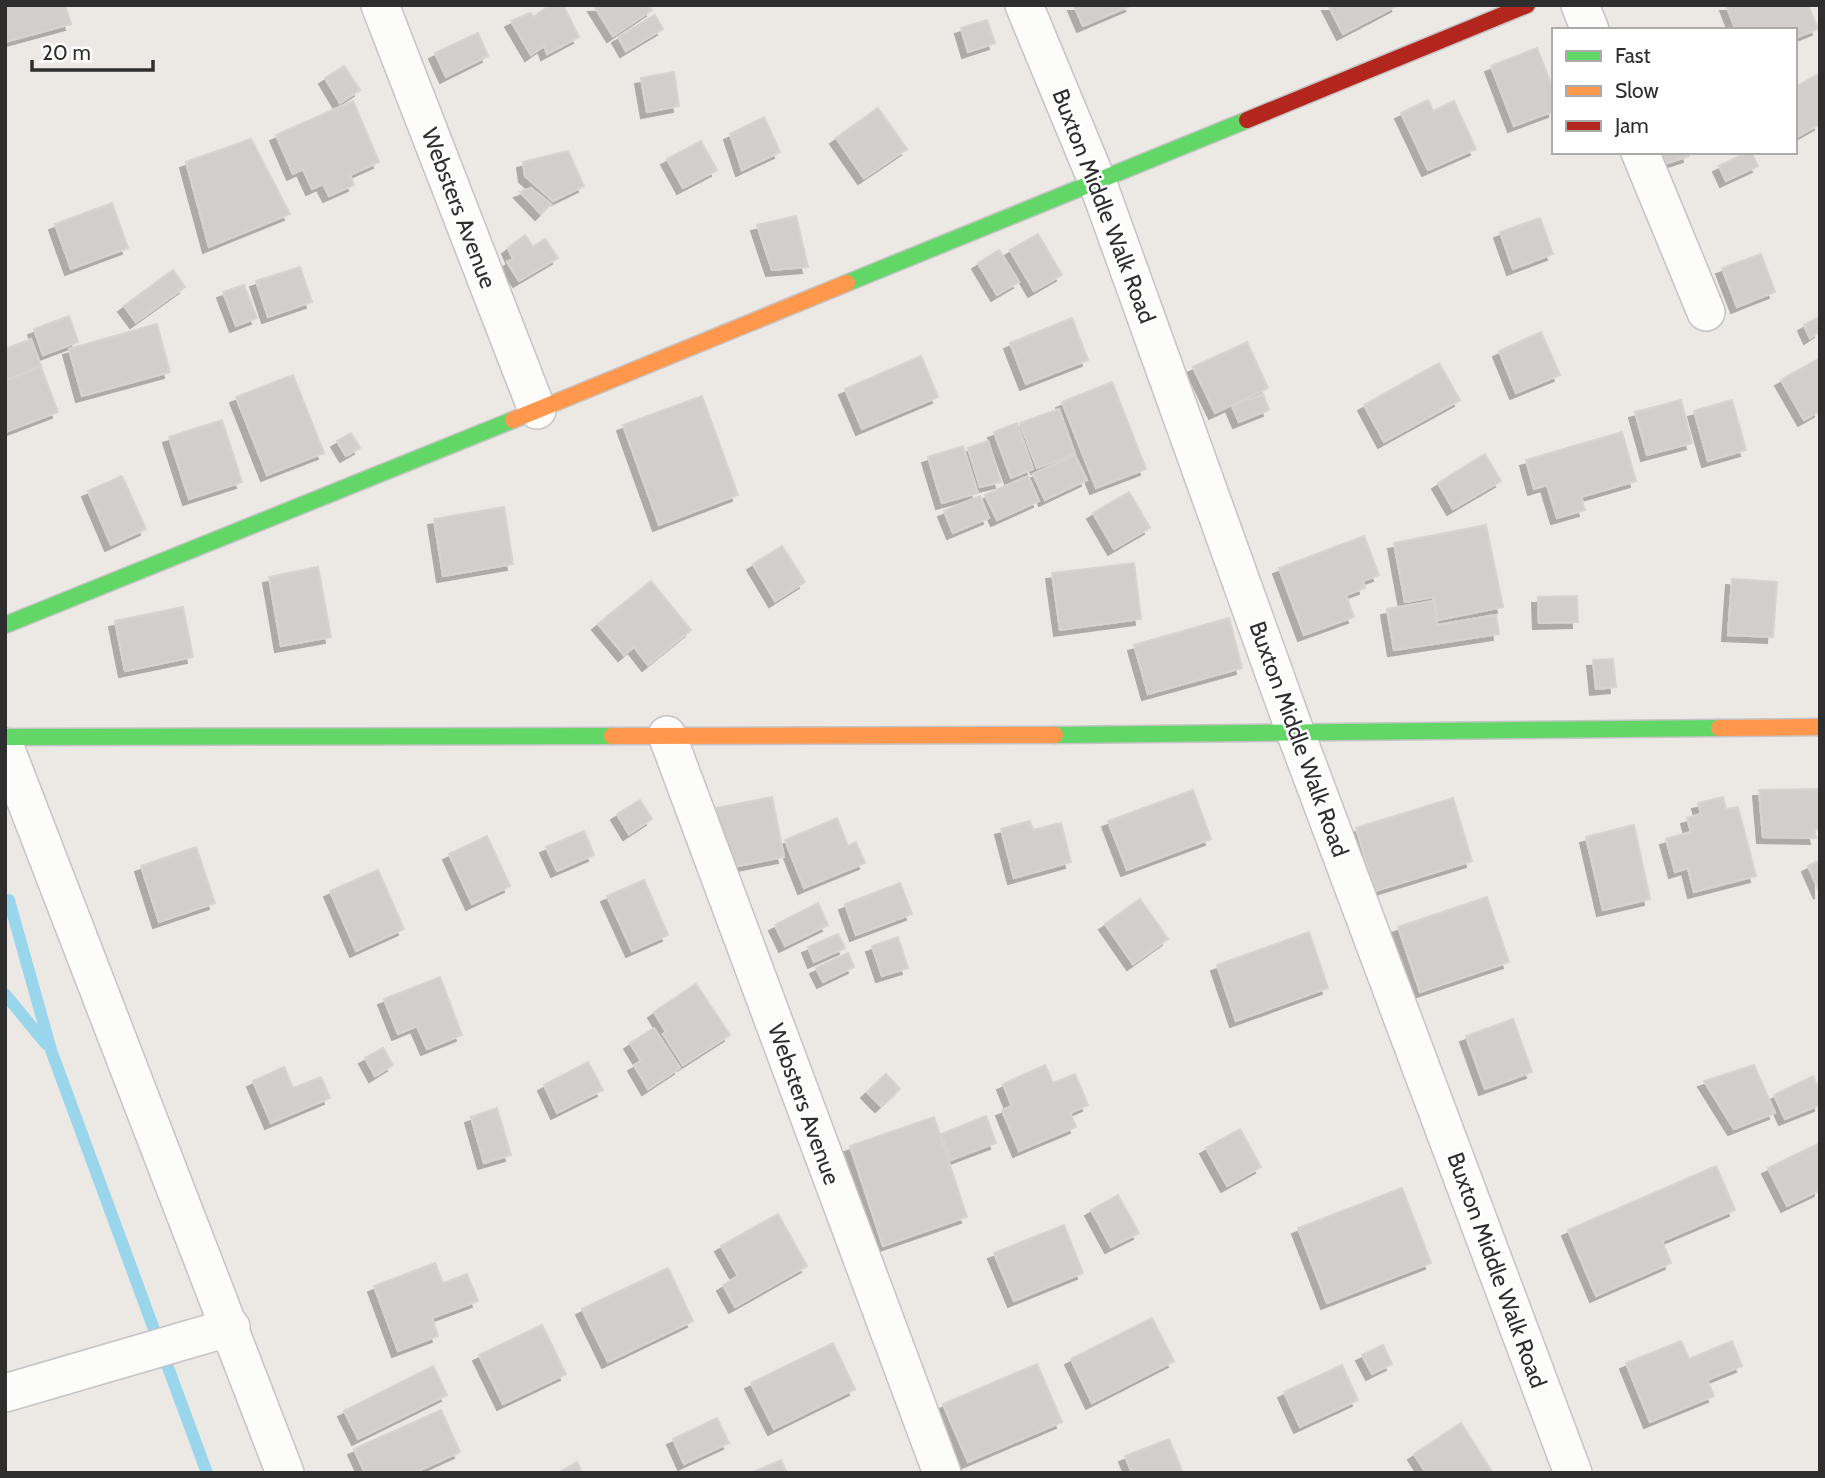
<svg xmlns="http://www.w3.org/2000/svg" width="1825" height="1478" font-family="Cabin,sans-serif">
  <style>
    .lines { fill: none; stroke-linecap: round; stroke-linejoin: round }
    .stream { stroke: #99d6ec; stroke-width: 12 }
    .building { fill: #d1cecb; stroke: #d7d4d0; stroke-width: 2; filter: url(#shadow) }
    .street-casing { stroke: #c5c4c5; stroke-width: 40 }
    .fast-casing { stroke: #c5c4c5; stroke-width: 19 }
    .slow-casing { stroke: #c5c4c5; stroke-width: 19 }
    .jam-casing { stroke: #c5c4c5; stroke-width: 19 }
    .street { stroke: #fcfcfb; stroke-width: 37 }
    .fast { stroke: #63d668; stroke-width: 16 }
    .slow { stroke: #ff974d; stroke-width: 16 }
    .jam { stroke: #b3261e; stroke-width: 16 }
    .labels { text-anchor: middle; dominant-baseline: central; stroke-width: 5; stroke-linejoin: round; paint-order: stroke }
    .street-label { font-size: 23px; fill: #2e2e2e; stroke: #fff }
  </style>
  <defs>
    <filter id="shadow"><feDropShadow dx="-6" dy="6" stdDeviation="0" flood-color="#0004"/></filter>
  </defs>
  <rect width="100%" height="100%" fill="#ece8e4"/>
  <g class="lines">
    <g class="stream">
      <path d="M9 900 51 1050 207 1473"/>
      <path d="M5 994 46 1044"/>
    </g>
  </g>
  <g class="building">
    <path d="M5 5H65L71 24 5 42Z"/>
    <path d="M549 5H563L579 37 547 54 544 46 531 55 511 21 530 13 534 17Z"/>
    <path d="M649 5 652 10 613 36 594 6Z"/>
    <path d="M1074 5H1132L1083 26Z"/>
    <path d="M1328 5H1398L1343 34Z"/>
    <path d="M1726 5H1808L1818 29 1795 38V30H1736Z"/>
    <path d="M655 15 663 29 626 51 618 37Z"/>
    <path d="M987 20 995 43 968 52 961 28Z"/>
    <path d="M478 33 488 56 446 77 435 53Z"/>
    <path d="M1537 48 1554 91V111L1514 126 1491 66Z"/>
    <path d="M344 66 360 90 340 103 325 78Z"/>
    <path d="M674 72 679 106 647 112 641 78Z"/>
    <path d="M1817 75 1820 79V124L1795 138V87Z"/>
    <path d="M1428 100 1433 111 1454 101 1476 149 1428 170 1401 113Z"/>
    <path d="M353 101 379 162 350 175 354 185 329 196 323 184 312 189 303 169 293 174 276 135Z"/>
    <path d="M878 108 907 149 864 178 836 138Z"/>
    <path d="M764 117 780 152 742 170 730 134Z"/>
    <path d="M251 139 290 214 209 247 186 162Z"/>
    <path d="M701 141 717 170 683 188 667 159Z"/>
    <path d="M568 151 584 186 553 201 525 176 523 162Z"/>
    <path d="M1657 152H1688L1689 156 1661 165Z"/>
    <path d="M1748 152H1751L1758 166 1726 181 1719 166Z"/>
    <path d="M531 188 551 204 541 214 520 192Z"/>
    <path d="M112 203 128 248 71 269 55 224Z"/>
    <path d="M796 216 808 267 772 270 757 225Z"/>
    <path d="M1540 218 1553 254 1513 269 1500 232Z"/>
    <path d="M1038 234 1062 275 1034 291 1010 250Z"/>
    <path d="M525 235 533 247 545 239 558 258 519 281 507 262 513 259 508 248Z"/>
    <path d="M999 250 1019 282 997 295 978 263Z"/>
    <path d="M1761 254 1775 292 1737 307 1722 268Z"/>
    <path d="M300 267 312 302 268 317 256 281Z"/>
    <path d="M173 270 185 287 136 322 124 306Z"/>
    <path d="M244 285 257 318 236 326 223 292Z"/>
    <path d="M69 316 78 342 43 355 34 329Z"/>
    <path d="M1072 318 1088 360 1026 384 1010 343Z"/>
    <path d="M1817 318 1820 331 1810 338 1804 325Z"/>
    <path d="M157 324 170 372 82 396 69 349Z"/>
    <path d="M1541 332 1560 375 1516 393 1499 351Z"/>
    <path d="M31 339 41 366 8 379 5 373V349Z"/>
    <path d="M1247 342 1268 388 1215 413 1193 367Z"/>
    <path d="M921 356 938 397 862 429 845 389Z"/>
    <path d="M1820 358V411L1804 420 1781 380Z"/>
    <path d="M1439 363 1460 400 1384 442 1364 405Z"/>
    <path d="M41 367 58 412 5 432V381Z"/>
    <path d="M293 375 324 453 267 475 236 397Z"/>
    <path d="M1112 382 1146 469 1096 488 1062 402Z"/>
    <path d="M1263 394 1269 410 1239 422 1232 406Z"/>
    <path d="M702 396 738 495 659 525 623 425Z"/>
    <path d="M1681 400 1692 443 1647 455 1635 412Z"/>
    <path d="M1732 400 1746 450 1708 461 1694 411Z"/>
    <path d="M1059 409 1075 454 1037 468 1020 423Z"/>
    <path d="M222 420 242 482 189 499 169 437Z"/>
    <path d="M1017 423 1033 469 1011 478 994 432Z"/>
    <path d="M1622 432 1636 481 1581 497 1585 510 1557 518 1547 485 1534 489 1526 460Z"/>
    <path d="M351 433 360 448 346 456 337 441Z"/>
    <path d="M988 441 1001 482 980 487 968 448Z"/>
    <path d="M963 446 978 493 942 503 928 457Z"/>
    <path d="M1485 454 1501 481 1453 509 1438 483Z"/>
    <path d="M1075 455 1087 480 1045 500 1033 474Z"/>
    <path d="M122 476 146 529 111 545 88 491Z"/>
    <path d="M1028 476 1039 501 997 520 985 495Z"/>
    <path d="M1129 492 1150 528 1114 549 1093 513Z"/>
    <path d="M980 496 989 518 953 533 944 511Z"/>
    <path d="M504 507 513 564 443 576 434 519Z"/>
    <path d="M1486 525 1503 607 1438 620 1433 597 1405 602 1394 543Z"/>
    <path d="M1364 536 1379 575 1363 581 1365 588 1346 595 1354 617 1304 635 1279 568Z"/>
    <path d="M782 546 805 582 775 601 753 564Z"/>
    <path d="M1134 563 1141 619 1060 630 1052 573Z"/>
    <path d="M318 567 331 637 281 646 269 577Z"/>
    <path d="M1732 579 1777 582 1773 637 1728 635Z"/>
    <path d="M651 581 691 630 648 665 634 647 624 655 598 624Z"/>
    <path d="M1577 596 1578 622 1539 623 1538 597Z"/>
    <path d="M1434 601 1437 625 1496 615 1499 634 1394 650 1387 609Z"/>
    <path d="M183 607 193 657 125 671 115 621Z"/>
    <path d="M1229 618 1242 668 1148 694 1134 645Z"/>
    <path d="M1613 659 1616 687 1596 689 1593 660Z"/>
    <path d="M1820 789V829H1814L1816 838 1763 837 1759 790Z"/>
    <path d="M1193 790 1211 839 1127 870 1108 821Z"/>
    <path d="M772 797 784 857 728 868 716 808Z"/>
    <path d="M1723 797 1726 809 1738 807 1756 876 1694 892 1688 868 1675 872 1666 839 1691 832 1687 818 1701 814 1698 803Z"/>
    <path d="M1453 798 1472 861 1375 891 1356 828Z"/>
    <path d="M640 800 652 819 629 834 617 814Z"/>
    <path d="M837 818 848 846 856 842 865 863 804 888 785 840Z"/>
    <path d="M1030 821 1033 830 1061 823 1071 862 1014 878 1001 829Z"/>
    <path d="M1634 825 1650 899 1603 910 1586 837Z"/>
    <path d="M584 831 594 855 557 871 546 847Z"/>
    <path d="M487 836 510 886 472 904 449 854Z"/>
    <path d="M196 847 215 903 159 922 141 866Z"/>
    <path d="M1820 860V893L1808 866Z"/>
    <path d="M378 870 404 929 356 951 330 891Z"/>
    <path d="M644 880 668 935 632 951 607 896Z"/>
    <path d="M900 883 912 914 856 935 845 904Z"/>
    <path d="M1487 897 1509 962 1420 992 1398 927Z"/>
    <path d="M1140 899 1168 939 1133 964 1105 924Z"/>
    <path d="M818 903 828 925 785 946 775 925Z"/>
    <path d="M1309 932 1328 988 1236 1021 1217 965Z"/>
    <path d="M838 934 845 948 814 962 808 947Z"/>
    <path d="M898 937 908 968 882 976 872 946Z"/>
    <path d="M848 953 854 967 823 982 816 968Z"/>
    <path d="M440 977 462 1035 427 1049 417 1026 398 1034 384 999Z"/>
    <path d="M696 984 730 1035 683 1065 663 1034 666 1032 654 1012Z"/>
    <path d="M1513 1019 1532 1072 1485 1089 1466 1036Z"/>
    <path d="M654 1028 680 1068 648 1089 634 1065 641 1061 630 1043Z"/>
    <path d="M383 1048 393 1065 375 1076 365 1058Z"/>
    <path d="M588 1062 603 1090 557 1113 544 1085Z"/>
    <path d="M1045 1065 1053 1083 1075 1074 1088 1105 1070 1113 1076 1127 1019 1151 1002 1110 1012 1106 1003 1084Z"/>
    <path d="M1754 1065 1775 1113 1734 1129 1704 1081Z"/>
    <path d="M284 1067 293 1088 321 1077 330 1098 271 1123 253 1081Z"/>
    <path d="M886 1074 900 1089 881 1106 867 1092Z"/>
    <path d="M1813 1076 1820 1093V1105L1785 1119 1774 1095Z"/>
    <path d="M497 1108 511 1155 484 1163 471 1117Z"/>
    <path d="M986 1116 996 1143 951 1160 941 1134Z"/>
    <path d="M934 1117 967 1217 883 1246 850 1146Z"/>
    <path d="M1240 1129 1261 1167 1227 1186 1206 1148Z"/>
    <path d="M1820 1143V1190L1787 1206 1768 1168Z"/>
    <path d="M1716 1166 1735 1210 1662 1241 1671 1263 1596 1296 1568 1230Z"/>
    <path d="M1402 1188 1431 1263 1327 1303 1298 1228Z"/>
    <path d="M1118 1195 1139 1233 1111 1247 1091 1210Z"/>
    <path d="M778 1214 807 1266 735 1307 723 1285 738 1276 721 1246Z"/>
    <path d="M1064 1225 1083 1273 1014 1301 994 1253Z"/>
    <path d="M435 1263 443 1283 467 1274 478 1301 432 1318 438 1336 398 1351 374 1286Z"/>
    <path d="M668 1268 693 1321 608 1362 582 1309Z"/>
    <path d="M1152 1318 1174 1361 1092 1403 1071 1359Z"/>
    <path d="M542 1325 566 1374 503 1404 479 1355Z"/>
    <path d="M1681 1341 1689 1359 1732 1341 1742 1366 1707 1380 1714 1396 1650 1422 1626 1363Z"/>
    <path d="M833 1343 855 1389 774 1429 751 1383Z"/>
    <path d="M1383 1345 1392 1364 1372 1374 1362 1355Z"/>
    <path d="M1037 1364 1062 1422 968 1462 943 1404Z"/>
    <path d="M1342 1365 1358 1400 1300 1427 1284 1392Z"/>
    <path d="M433 1366 447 1395 358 1439 344 1411Z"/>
    <path d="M441 1410 460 1452 414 1473H365L354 1449Z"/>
    <path d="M717 1418 729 1443 684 1464 673 1439Z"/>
    <path d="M1461 1423 1491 1470 1487 1473H1426L1414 1454Z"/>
    <path d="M1169 1439 1183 1473H1132L1125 1456Z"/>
    <path d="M781 1460 787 1473H751Z"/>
    <path d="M577 1462 582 1473H558Z"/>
  </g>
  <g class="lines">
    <defs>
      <g id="street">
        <path d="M380 5 537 410"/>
        <path d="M1024 5 1097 181 1296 734 1573 1473"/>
        <path d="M1580 5 1590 30"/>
        <path d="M1640 152 1706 312"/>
        <path d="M667 735 942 1473"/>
        <path d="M5 747 285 1473"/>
        <path d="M5 1393 231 1327"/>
      </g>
      <g id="fast">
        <path d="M847 283 1247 120"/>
        <path d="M5 625 513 420"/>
        <path d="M1055 735 1719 728"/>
        <path d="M5 737 612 736"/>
      </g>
      <g id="slow">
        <path d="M513 420 847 283"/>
        <path d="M1719 728 1820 727"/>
        <path d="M612 736 1055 735"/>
      </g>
      <path id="jam" d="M1247 120 1527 5"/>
    </defs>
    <use href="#street" class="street-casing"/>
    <use href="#fast" class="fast-casing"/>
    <use href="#slow" class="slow-casing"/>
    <use href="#jam" class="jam-casing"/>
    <use href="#street" class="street"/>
    <use href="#fast" class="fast"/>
    <use href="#slow" class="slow"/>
    <use href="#jam" class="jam"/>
  </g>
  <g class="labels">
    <g class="street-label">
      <text transform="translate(1104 206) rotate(69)">Buxton Middle Walk Road</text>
      <text transform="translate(459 208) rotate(69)">Websters Avenue</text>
      <text transform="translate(1299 739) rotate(70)">Buxton Middle Walk Road</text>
      <text transform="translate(804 1104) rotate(70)">Websters Avenue</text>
      <text transform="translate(1497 1270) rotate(70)">Buxton Middle Walk Road</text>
    </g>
  </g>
  <rect width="1825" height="1478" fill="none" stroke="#2e2e2e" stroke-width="14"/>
  <rect x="1552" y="28" width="245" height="126" fill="#ffffff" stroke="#ababab" stroke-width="2"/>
  <rect x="1566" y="51" width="35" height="10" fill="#63d668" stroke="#ababab" stroke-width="2"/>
  <text x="1615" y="63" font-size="21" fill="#2e2e2e">Fast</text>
  <rect x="1566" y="86" width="35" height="10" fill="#ff974d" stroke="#ababab" stroke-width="2"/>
  <text x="1615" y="98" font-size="21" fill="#2e2e2e">Slow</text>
  <rect x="1566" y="121" width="35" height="10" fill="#b3261e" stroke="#ababab" stroke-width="2"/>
  <text x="1615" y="133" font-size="21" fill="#2e2e2e">Jam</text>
  <path d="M32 60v10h121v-10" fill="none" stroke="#2e2e2e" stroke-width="3.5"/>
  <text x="42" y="60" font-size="21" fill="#2e2e2e" stroke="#ffffff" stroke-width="5" paint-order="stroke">20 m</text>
</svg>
